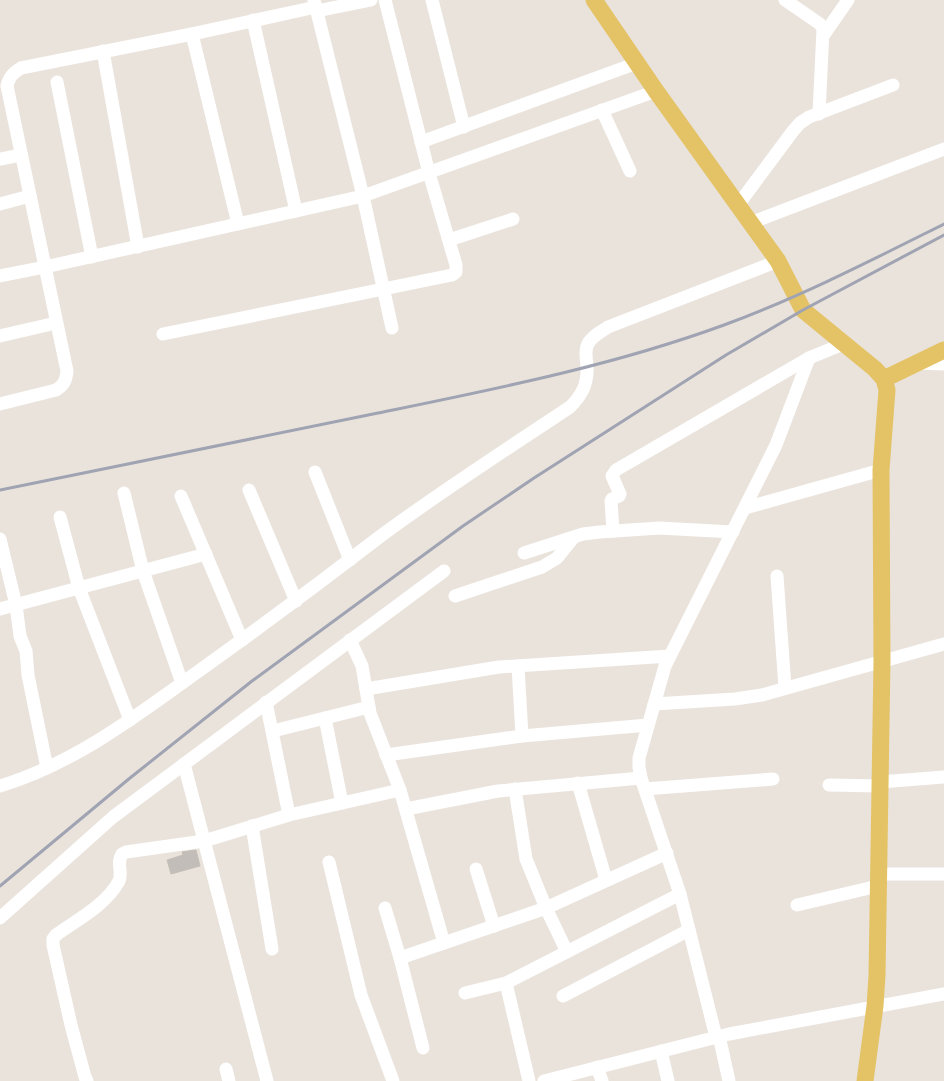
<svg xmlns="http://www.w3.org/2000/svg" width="944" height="1081" font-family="'PT Sans Narrow',sans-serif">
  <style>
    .building { fill: #c2bdb8; stroke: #c5bfb6 }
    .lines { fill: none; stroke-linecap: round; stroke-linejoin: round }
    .minor { stroke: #fff; stroke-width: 13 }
    .major { stroke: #e4c367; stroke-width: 17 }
    .rail { stroke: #9fa3b2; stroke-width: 3 }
  </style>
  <rect width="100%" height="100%" fill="#eae3dc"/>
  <path class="building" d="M196 850 200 866 171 874 167 860 183 855 182 852Z"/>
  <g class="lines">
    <g class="minor">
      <path d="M314 0 363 196 392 328"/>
      <path d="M432 0 464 127"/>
      <path d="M785 0 820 24 823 29 819 114"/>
      <path d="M317 11 371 0"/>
      <path d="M253 20 296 211"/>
      <path d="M192 34 238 224"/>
      <path d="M823 36 848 0"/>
      <path d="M103 51 138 247"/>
      <path d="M57 82 92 257"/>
      <path d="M602 110 630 171"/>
      <path d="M421 142 637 63"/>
      <path d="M0 159 21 155"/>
      <path d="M0 204 30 196"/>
      <path d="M738 205 793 131 800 123 809 117 893 85"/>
      <path d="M750 223 944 149"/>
      <path d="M449 240 513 219"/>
      <path d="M0 276 45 267 363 196 656 91"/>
      <path d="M163 334 452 275 456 272V265L429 173 385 0"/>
      <path d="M0 336 56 323"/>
      <path d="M918 363 944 364"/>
      <path d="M0 404 56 390C64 385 66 381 67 371L7 86C9 77 13 73 21 68L192 34 316 7"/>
      <path d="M315 472 350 560"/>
      <path d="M249 490 296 601"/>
      <path d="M124 493 143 571 182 683"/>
      <path d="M181 496 242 640"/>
      <path d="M745 508 881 470"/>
      <path d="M60 517 79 588 130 720"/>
      <path d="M613 531 611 501 612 499 619 496 620 494 612 476 616 470 809 358 843 344"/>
      <path d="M0 539 16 605 20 636 26 651 28 675 47 768"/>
      <path d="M524 553 583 534 600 532 659 528 733 532"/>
      <path d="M777 576 785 688"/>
      <path d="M455 596 542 567 557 558 574 537"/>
      <path d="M0 609 206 554"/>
      <path d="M350 640 362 666 370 713 400 790 444 943"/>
      <path d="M518 666 522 736"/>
      <path d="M366 689 499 667 670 656"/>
      <path d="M266 702 289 815"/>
      <path d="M654 704 735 699 762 695 944 644"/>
      <path d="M325 718 342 803"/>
      <path d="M273 731 369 707"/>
      <path d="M386 755 522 736 648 725"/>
      <path d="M184 764 267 1081"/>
      <path d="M880 782 944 777"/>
      <path d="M578 783 606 880"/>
      <path d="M829 785 880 786"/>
      <path d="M0 786C73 764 135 717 196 673 259 628 321 582 382 535 443 490 507 449 570 407 583 394 588 383 587 365 586 358 585 352 587 346 590 337 601 332 608 327L778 261"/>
      <path d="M515 789 526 859 546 908 567 952"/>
      <path d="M645 789 773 779"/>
      <path d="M406 809 498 791 641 778"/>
      <path d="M252 826 272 949"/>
      <path d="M329 862 361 995 393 1081"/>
      <path d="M476 869 494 926"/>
      <path d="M879 874H944"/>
      <path d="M797 905 878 886"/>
      <path d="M385 908 400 958 423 1048"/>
      <path d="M0 918 113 817 444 571"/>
      <path d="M400 958 546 908 667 853"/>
      <path d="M506 983 529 1081"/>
      <path d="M465 993 506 983 680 894"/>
      <path d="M563 996 689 930"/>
      <path d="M719 1036 729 1081"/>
      <path d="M716 1037 680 894 641 778 639 767V758L665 666 776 445 809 358"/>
      <path d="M661 1051 668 1081"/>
      <path d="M597 1067 602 1081"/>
      <path d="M226 1069 229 1081"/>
      <path d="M87 1081 85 1077 71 1025 53 945V939L56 935C78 919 106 905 119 881 123 872 116 863 122 854L126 852 204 841 289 815 400 790"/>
      <path d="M544 1081 729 1034 944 994"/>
    </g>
    <g class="major">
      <path d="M594 0 656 91 778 261 803 310 875 369 884 379 887 390 881 470 882 661 877 976 875 1006 865 1081"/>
      <path d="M884 379 944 350"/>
    </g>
    <g class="rail">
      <path d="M0 490C126 465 252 439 378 413 495 389 612 366 724 325 800 297 872 260 944 224"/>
      <path d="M0 886 130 778 252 681 463 526 534 478 726 355 803 310 944 235"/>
    </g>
  </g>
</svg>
